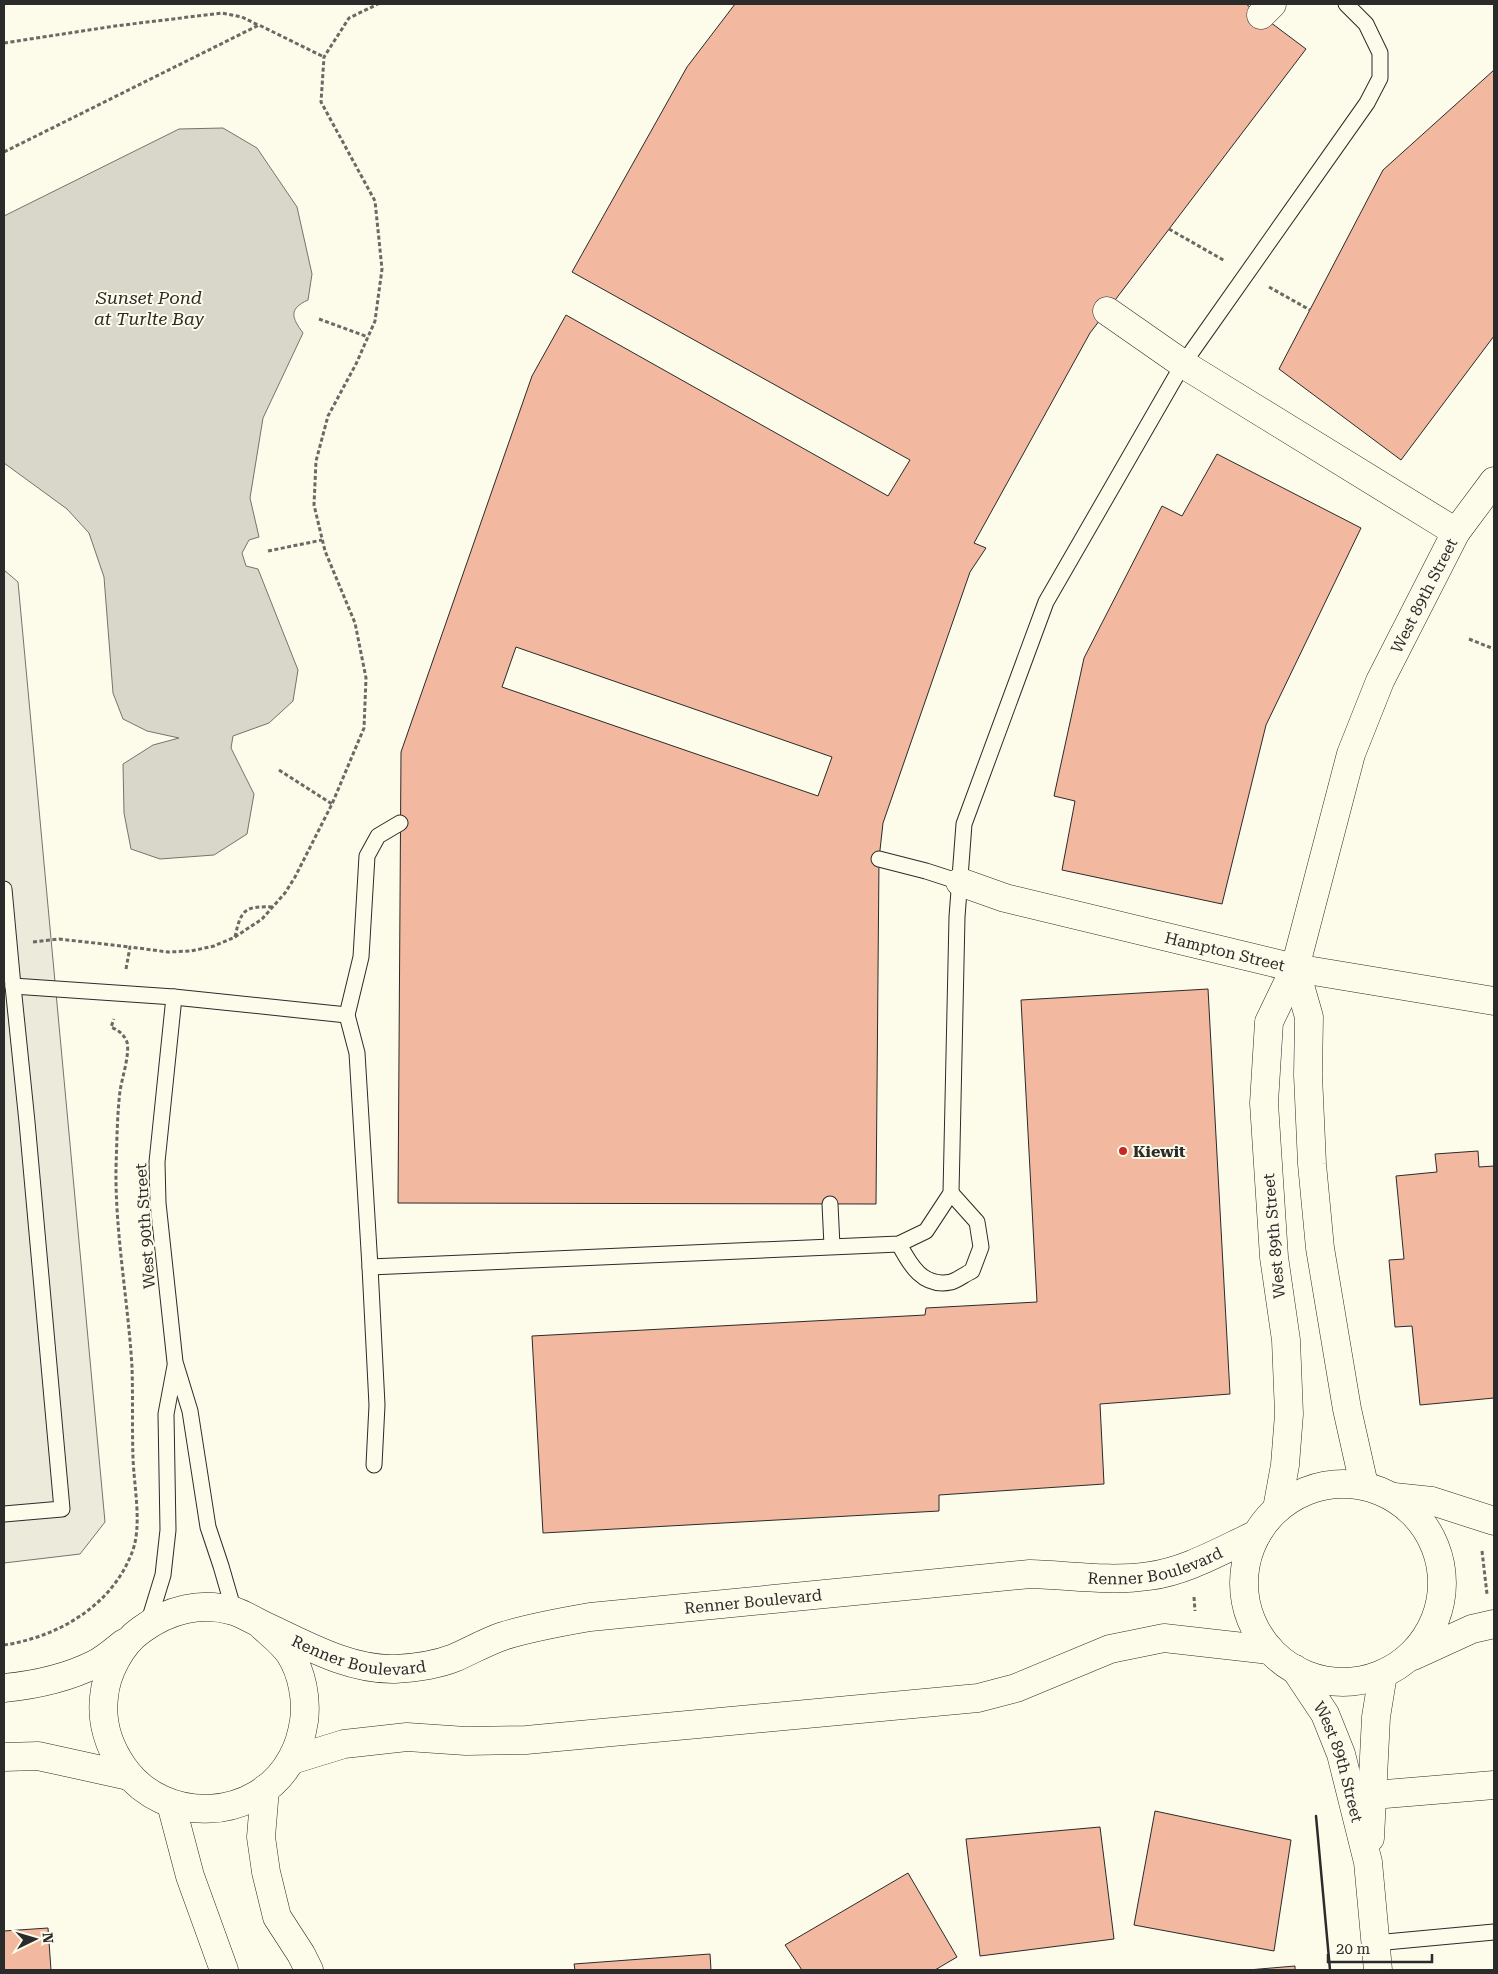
<svg xmlns="http://www.w3.org/2000/svg" width="1498" height="1974" font-family="'Roboto Serif',serif">
  <style>
    .parking { fill: #eceadb; stroke: #74746e }
    .water { fill: #d8d7c9; stroke: #74746e }
    .building { fill: #f2b8a0; stroke: #2b2b2b; fill-rule: evenodd }
    .lines { fill: none; stroke-linecap: round; stroke-linejoin: round }
    .service-casing { stroke: #2b2b2b; stroke-width: 17 }
    .minor-casing { stroke: #2b2b2b; stroke-width: 29 }
    .secondary-casing { stroke: #2b2b2b; stroke-width: 29 }
    .path { stroke: #6a6964; stroke-width: 3; stroke-dasharray: 4 2.5; stroke-linecap: butt }
    .service { stroke: #fdfbea; stroke-width: 15 }
    .minor { stroke: #fdfbea; stroke-width: 28 }
    .secondary { stroke: #fdfbea; stroke-width: 28 }
    .wall { stroke: #2b2b2b; stroke-width: 2.5 }
    .poi-dot { fill: #c62828; stroke: #fdfbea; stroke-width: 2 }
    .labels { text-anchor: middle; dominant-baseline: central; stroke-width: 4; stroke-linejoin: round; paint-order: stroke }
    .street-label { font-size: 16px; fill: #2b2b2b; stroke: #fdfbea }
    .poi-label { font-size: 16px; font-weight: bold; fill: #2b2b2b; stroke: #fdfbea; text-anchor: start }
    .water-label { font-size: 18px; font-style: italic; fill: #2b2b2b; stroke: #fdfbea }
  </style>
  <rect width="100%" height="100%" fill="#fdfbea"/>
  <path class="parking" d="M4 570 18 582 105 1522 80 1554 4 1563Z"/>
  <path class="water" d="M223 128 257 148 297 207 312 274 308 300C288 309 292 318 303 333L263 418 250 498 259 537 249 540 242 553 246 566 258 569 298 670 293 701 269 723 233 736 231 748 254 794 247 834 214 855 160 859 131 849 124 813 123 764 153 745 179 738 147 731 123 719 113 693 104 577 89 533 67 509 4 463V216L179 129Z"/>
  <g class="building">
    <path d="M735 4H1246L1306 49 1090 333 974 543 986 548 970 572 883 823 879 859 876 1204 398 1203 401 752 532 376 566 315 888 496 910 460 572 272 687 67ZM516 647 832 757 818 796 502 687Z"/>
    <path d="M1494 70V336L1401 460 1279 369 1383 170Z"/>
    <path d="M1217 454 1361 528 1266 725 1222 904 1062 870 1075 801 1054 796 1084 658 1162 506 1182 516Z"/>
    <path d="M1208 989 1230 1394 1100 1404 1104 1484 939 1495V1511L543 1533 532 1336 925 1315 926 1308 1037 1302 1021 1000Z"/>
    <path d="M1478 1151 1479 1167 1494 1166V1398L1420 1405 1412 1326 1395 1327 1389 1260 1404 1259 1396 1176 1437 1172 1435 1154Z"/>
    <path d="M1155 1811 1291 1840 1274 1951 1134 1925Z"/>
    <path d="M1100 1827 1114 1939 980 1956 966 1839Z"/>
    <path d="M908 1873 957 1957 935 1970H802L785 1945Z"/>
    <path d="M48 1928 51 1970H4V1931Z"/>
    <path d="M710 1954 711 1970H575L574 1964Z"/>
    <path d="M1295 1966V1970H1248Z"/>
  </g>
  <g class="lines">
    <defs>
      <g id="service">
        <path d="M879 859 926 871 960 882"/>
        <path d="M4 889 13 986 174 997 347 1015 357 1053 370 1267 899 1244 926 1231 951 1193 957 917 964 824 1046 602 1183 364 1367 103 1380 78V53L1366 24 1346 4"/>
        <path d="M174 997 157 1162 158 1203 175 1362 190 1411 208 1527 221 1566 234 1611"/>
        <path d="M347 1015 361 957 367 856 378 836 400 823"/>
        <path d="M830 1204 832 1246"/>
        <path d="M899 1244C910 1265 923 1288 951 1282 958 1280 965 1274 972 1271L981 1247 977 1222 951 1193"/>
        <path d="M370 1267 377 1405 374 1465"/>
        <path d="M4 1514 62 1509 27 1122 13 986"/>
        <path d="M148 1624 163 1575 168 1530 166 1414 175 1366"/>
        <path d="M1375 1943 1494 1932"/>
      </g>
      <g id="minor">
        <path d="M1261 15 1272 4"/>
        <path d="M1107 311 1183 364 1456 532"/>
        <path id="s1" d="M960 882 1005 898 1295 968 1494 1001"/>
        <path d="M1295 968 1309 1017 1308 1075 1312 1164 1320 1248 1347 1409 1364 1485"/>
        <path id="s2" d="M1277 1509 1285 1465 1289 1414 1286 1340 1274 1257 1264 1103 1269 1022 1295 968 1351 754 1380 681 1456 532 1494 481"/>
        <path id="s3" d="M1295 1669 1325 1714 1341 1754 1368 1862 1378 1970"/>
        <path d="M265 1789 261 1837 266 1872 277 1917 301 1954 309 1970"/>
        <path d="M1373 1795 1494 1785"/>
        <path d="M171 1804 190 1876 224 1970"/>
        <path d="M1370 1838 1376 1717 1383 1674"/>
      </g>
      <g id="secondary">
        <circle cx="1343" cy="1583" r="99"/>
        <path d="M1394 1497 1432 1501 1494 1521"/>
        <path id="s4" d="M259 1623C269 1633 283 1643 290 1654 302 1673 307 1699 304 1721 302 1734 299 1746 292 1758 258 1822 164 1826 123 1767 109 1747 101 1722 104 1697 106 1673 121 1644 141 1630 168 1610 201 1601 234 1611 245 1615 255 1621 265 1626 306 1645 349 1670 395 1669 414 1668 436 1665 454 1658 470 1651 486 1642 503 1636 532 1627 561 1622 590 1617L1030 1574C1069 1575 1109 1582 1149 1576 1187 1571 1222 1550 1257 1534"/>
        <path d="M1413 1656 1472 1629 1494 1624"/>
        <path d="M4 1688C35 1685 67 1678 95 1664 105 1659 115 1650 124 1643"/>
        <path d="M4 1757 38 1756 129 1776"/>
        <path d="M292 1760 344 1744 407 1737 466 1741 526 1740 978 1698 1016 1688 1110 1649 1164 1638 1270 1650"/>
      </g>
    </defs>
    <use href="#service" class="service-casing"/>
    <use href="#minor" class="minor-casing"/>
    <use href="#secondary" class="secondary-casing"/>
    <g class="path">
      <path d="M4 43 115 26 222 13 242 17 258 25"/>
      <path d="M4 152 259 25 324 57"/>
      <path d="M1169 229 1225 261"/>
      <path d="M1269 287 1310 310"/>
      <path d="M319 319 368 337"/>
      <path d="M268 551 322 540"/>
      <path d="M1469 639 1494 649"/>
      <path d="M279 770 332 804"/>
      <path d="M235 937C241 909 245 906 273 907"/>
      <path d="M33 942 59 939 130 947"/>
      <path d="M126 969 130 947 168 952 191 951 214 946 235 937 262 919 285 893 295 877 332 804 364 728 366 678 355 623 325 551 314 505 316 461 328 416 356 364 375 321 382 269 375 201 321 102 324 57 349 18 378 4"/>
      <path d="M1482 1551 1487 1594"/>
      <path d="M1194 1597 1195 1611"/>
      <path d="M4 1645C57 1637 110 1607 131 1555 143 1528 134 1488 133 1458 132 1428 133 1397 132 1367 128 1300 115 1233 116 1167 117 1141 117 1116 120 1091 122 1078 130 1054 127 1042 124 1034 118 1030 111 1027L114 1019"/>
    </g>
    <use href="#service" class="service"/>
    <use href="#minor" class="minor"/>
    <use href="#secondary" class="secondary"/>
    <path class="wall" d="M1316 1816 1330 1970"/>
  </g>
  <circle class="poi-dot" cx="1123" cy="1151" r="5"/>
  <g class="labels">
    <g class="street-label">
      <text stroke="none"><textPath href="#s2" startOffset="945">West 89th Street</textPath></text>
      <text stroke="none"><textPath href="#s1" startOffset="274">Hampton Street</textPath></text>
      <text transform="translate(145 1226) rotate(-94)">West 90th Street</text>
      <text transform="translate(1274 1236) rotate(-95)">West 89th Street</text>
      <text stroke="none"><textPath href="#s4" startOffset="1550">Renner Boulevard</textPath></text>
      <text stroke="none"><textPath href="#s4" startOffset="1145">Renner Boulevard</textPath></text>
      <text stroke="none"><textPath href="#s4" startOffset="740">Renner Boulevard</textPath></text>
      <text stroke="none"><textPath href="#s3" startOffset="104">West 89th Street</textPath></text>
    </g>
    <g class="poi-label">
      <text x="1133" y="1151">Kiewit</text>
    </g>
    <g class="water-label">
      <text x="149" y="297">Sunset Pond<tspan x="149" dy="21">at Turlte Bay</tspan></text>
    </g>
  </g>
  <rect width="1498" height="1974" fill="none" stroke="#2b2b2b" stroke-width="10"/>
  <g transform="translate(35 1939) rotate(85)" stroke="#fdfbea" stroke-width="4" paint-order="stroke">
  <path d="M0-4L9 19L0 12L-9 19Z" fill="#2b2b2b"/>
  <text y="-8" font-size="14" font-weight="bold" text-anchor="middle" fill="#2b2b2b">N</text>
  </g>
  <path d="M1328 1954v8h104v-8" fill="none" stroke="#2b2b2b" stroke-width="2.5"/>
  <text x="1336" y="1954" font-size="15" fill="#2b2b2b" stroke="#fdfbea" stroke-width="4" paint-order="stroke">20 m</text>
</svg>
